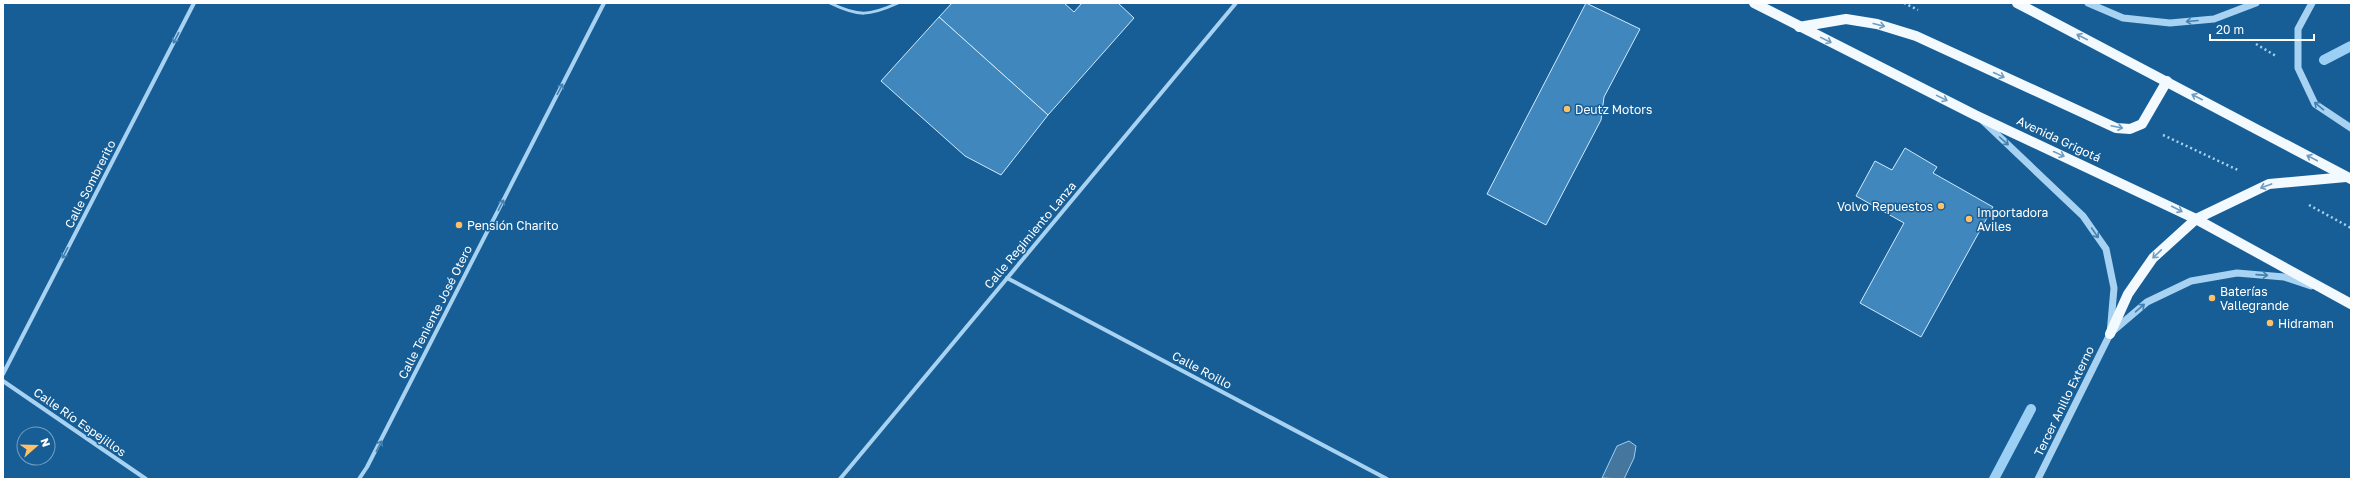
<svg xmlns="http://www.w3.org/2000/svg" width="2354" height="482" font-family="'Golos Text',sans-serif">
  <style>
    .water { fill: #44769e; stroke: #9bcff4 }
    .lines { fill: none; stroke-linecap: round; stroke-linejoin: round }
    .stream { stroke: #9bcff4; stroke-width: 10 }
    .building { fill: #3f87bd; stroke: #d0e9fc }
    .path { stroke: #a8d2f1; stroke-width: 2.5; stroke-dasharray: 2 3; stroke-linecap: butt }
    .service { stroke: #a8d2f1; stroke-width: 3 }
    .minor { stroke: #a8d2f1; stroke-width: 4 }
    .tertiary { stroke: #a8d2f1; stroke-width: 7 }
    .primary { stroke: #f2f9ff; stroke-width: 10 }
    .oneway { stroke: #4281b1 }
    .oneway2 { stroke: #6f9cc0 }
    .poi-dot { fill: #ffc168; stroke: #175e96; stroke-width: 1.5 }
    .labels { text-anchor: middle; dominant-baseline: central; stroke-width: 3; stroke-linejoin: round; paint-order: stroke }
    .poi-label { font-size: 12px; fill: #fff; stroke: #175e96; text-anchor: start }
    .street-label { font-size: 12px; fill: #fff; stroke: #175e96 }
  </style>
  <rect width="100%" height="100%" fill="#175e96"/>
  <path class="water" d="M1629 441 1636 446 1634 458 1624 479 1602 478 1617 446Z"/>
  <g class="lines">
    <g class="stream">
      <path d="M2324 60 2351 46"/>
      <path d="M1994 479 2031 409"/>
    </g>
  </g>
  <g class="building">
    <path d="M952 3H1064L1074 12 1082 3H1118L1134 18 1048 115 939 17Z"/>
    <path d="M1586 3 1640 29 1604 97 1601 120 1546 225 1487 194Z"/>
    <path d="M939 17 1048 115 1001 175 965 156 881 81Z"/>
    <path d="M1905 148 1937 167 1933 173 1993 207 1921 337 1860 303 1904 223 1856 196 1875 161 1892 170Z"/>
  </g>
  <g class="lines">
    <g class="path">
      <path d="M1904 3 1918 10"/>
      <path d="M2256 44 2276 56"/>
      <path d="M2163 135 2240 171"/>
      <path d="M2309 205 2351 228"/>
    </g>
    <path class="service" d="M830 3C859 17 869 16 898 3"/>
    <g class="minor">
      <path d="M1007 278 1387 479"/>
      <path d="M3 374 194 3"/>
      <path d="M3 381 146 479"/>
      <path d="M359 479 367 467 604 3"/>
      <path d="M840 479 1236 3"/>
    </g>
    <g class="tertiary">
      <path d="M2088 3 2123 18 2170 23 2214 19 2256 3"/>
      <path d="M2312 3 2298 29V68L2315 104 2351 128"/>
      <path d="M1983 121 2083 216 2106 249 2114 288 2110 334 2038 479"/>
      <path d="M2113 331 2147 302 2191 281 2237 273 2284 277 2311 286"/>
    </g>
    <g class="primary">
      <path d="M1754 3 1975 115 2196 219 2351 304"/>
      <path d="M2017 3 2351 179"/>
      <path d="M1799 27 1846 19 1877 24 1916 36 2116 128 2130 129 2142 124 2167 81"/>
      <path d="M2110 334 2128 294 2153 258 2196 219 2269 184 2346 177"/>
    </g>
  </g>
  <defs><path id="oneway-shaft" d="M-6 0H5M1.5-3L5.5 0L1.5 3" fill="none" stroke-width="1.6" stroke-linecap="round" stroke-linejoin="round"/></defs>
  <g class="oneway">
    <use href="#oneway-shaft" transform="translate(2192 21) rotate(175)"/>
    <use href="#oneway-shaft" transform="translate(176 38) rotate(117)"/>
    <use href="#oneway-shaft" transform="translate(560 89) rotate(-63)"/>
    <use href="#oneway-shaft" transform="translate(2319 106) rotate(-140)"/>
    <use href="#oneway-shaft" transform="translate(2004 141) rotate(42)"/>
    <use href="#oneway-shaft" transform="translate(501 205) rotate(-63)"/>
    <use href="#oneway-shaft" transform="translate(2095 233) rotate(56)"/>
    <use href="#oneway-shaft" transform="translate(65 253) rotate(117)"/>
    <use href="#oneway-shaft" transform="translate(2262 275) rotate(4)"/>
    <use href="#oneway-shaft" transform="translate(2140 308) rotate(-41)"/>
    <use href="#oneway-shaft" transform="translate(379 446) rotate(-63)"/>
  </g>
  <g class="oneway2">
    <use href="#oneway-shaft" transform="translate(1879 25) rotate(14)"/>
    <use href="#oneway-shaft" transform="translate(2082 37) rotate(-153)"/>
    <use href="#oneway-shaft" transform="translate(1826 40) rotate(26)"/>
    <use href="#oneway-shaft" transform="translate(1999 75) rotate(25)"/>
    <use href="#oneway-shaft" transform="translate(2197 97) rotate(-153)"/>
    <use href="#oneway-shaft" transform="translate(1942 98) rotate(26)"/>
    <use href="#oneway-shaft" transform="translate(2117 127) rotate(12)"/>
    <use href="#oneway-shaft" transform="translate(2059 154) rotate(25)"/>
    <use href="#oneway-shaft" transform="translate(2312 158) rotate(-152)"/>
    <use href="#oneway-shaft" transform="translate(2266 186) rotate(160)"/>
    <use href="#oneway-shaft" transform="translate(2177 209) rotate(27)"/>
    <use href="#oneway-shaft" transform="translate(2157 254) rotate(136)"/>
  </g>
  <g class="poi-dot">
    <circle cx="1567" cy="109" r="4"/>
    <circle cx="1941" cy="206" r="4"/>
    <circle cx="1969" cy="219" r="4"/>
    <circle cx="459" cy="225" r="4"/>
    <circle cx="2212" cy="298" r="4"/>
    <circle cx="2270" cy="323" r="4"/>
  </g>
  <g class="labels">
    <g class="poi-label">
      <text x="1575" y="109">Deutz Motors</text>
      <text x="1933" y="206" text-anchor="end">Volvo Repuestos</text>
      <text x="1977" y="212">Importadora<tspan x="1977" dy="14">Aviles</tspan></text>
      <text x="467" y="225">Pensión Charito</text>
      <text x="2220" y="291">Baterías<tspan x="2220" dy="14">Vallegrande</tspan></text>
      <text x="2278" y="323">Hidraman</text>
    </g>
    <g class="street-label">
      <text transform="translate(2059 139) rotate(25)">Avenida Grigotá</text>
      <text transform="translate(90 184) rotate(-63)">Calle Sombrerito</text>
      <text transform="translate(1030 235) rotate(-50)">Calle Regimiento Lanza</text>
      <text transform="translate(435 312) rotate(-63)">Calle Teniente José Otero</text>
      <text transform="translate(1202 370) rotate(28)">Calle Roillo</text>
      <text transform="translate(2064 401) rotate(-64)">Tercer Anillo Externo</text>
      <text transform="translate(80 422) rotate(35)">Calle Río Espejillos</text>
    </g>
  </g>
  <rect width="2354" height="482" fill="none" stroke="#ffffff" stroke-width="8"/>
  <g transform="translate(36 446) rotate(70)"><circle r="19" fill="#175e96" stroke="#749ec0"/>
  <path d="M0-3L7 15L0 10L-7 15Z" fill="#ffc168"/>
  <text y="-6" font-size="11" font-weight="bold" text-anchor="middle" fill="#ffffff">N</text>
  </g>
  <path d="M2210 34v6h104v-6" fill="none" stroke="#ffffff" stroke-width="2"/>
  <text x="2216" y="34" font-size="12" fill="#ffffff" stroke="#175e96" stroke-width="3" paint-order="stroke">20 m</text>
</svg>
